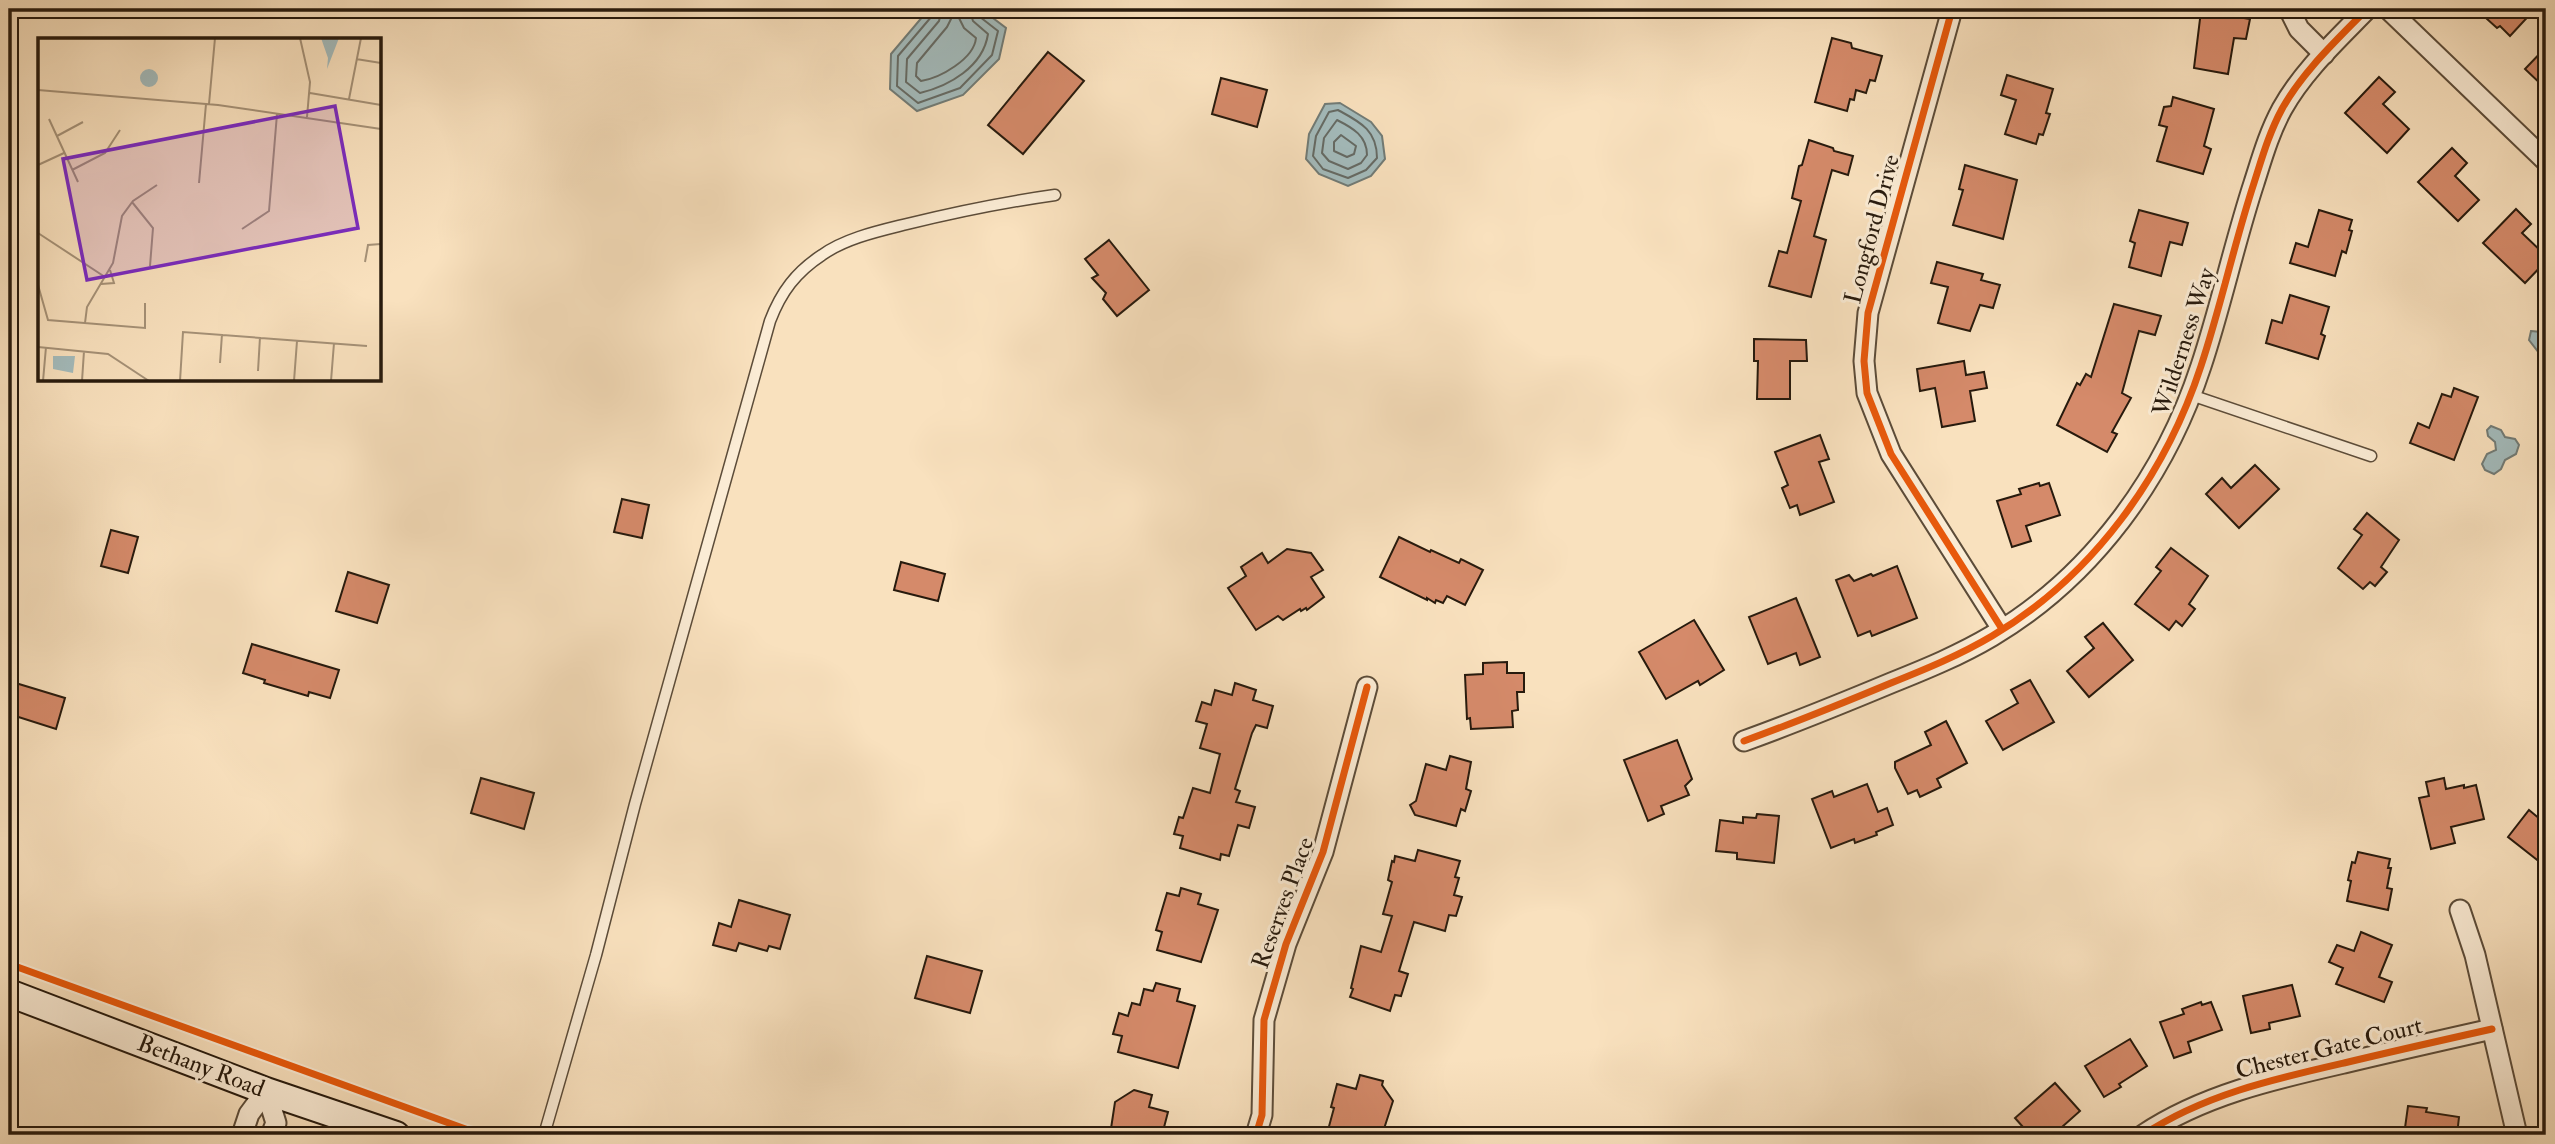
<svg xmlns="http://www.w3.org/2000/svg" width="2555" height="1144" font-family="'IM FELL Double Pica',serif">
  <style>
    .water { fill: #a3bbbc; stroke: #717b76; stroke-width: 2 }
    .lines { fill: none; stroke-linecap: round; stroke-linejoin: round }
    .shore { stroke: #656a64; stroke-width: 2 }
    .building { fill: #d58a6a; stroke: #271a0d; stroke-width: 2 }
    .lane-casing { stroke: #5c4c39; stroke-width: 13 }
    .street-casing { stroke: #5c4c39; stroke-width: 23 }
    .secondary-casing { stroke: #271a0d; stroke-width: 30 }
    .lane { stroke: #fbecd5; stroke-width: 10 }
    .street { stroke: #fbecd5; stroke-width: 19 }
    .secondary { stroke: #fbecd5; stroke-width: 26 }
    .cycleway-casing { stroke: #fbecd5; stroke-width: 11 }
    .cycleway { stroke: #e8590c; stroke-width: 7 }
    .labels { text-anchor: middle; dominant-baseline: central; stroke-width: 6; stroke-linejoin: round; paint-order: stroke }
    .street-label { font-size: 24px; fill: #271a0d; stroke: #fbecd5 }
    .inset-road { fill: none; stroke: #a59177; stroke-width: 2 }
    .view { fill: #7b2cbf; fill-opacity: 0.15; stroke: #7b2cbf; stroke-width: 3.5 }
    .inset-edge { fill: none; stroke: #271a0d; stroke-width: 3.5 }
  </style>
  <rect width="100%" height="100%" fill="#f9e1be"/>
  <filter id="stains"><feTurbulence type="fractalNoise" baseFrequency=".00286" numOctaves="4"/><feColorMatrix values="0 0 0 0 .2 0 0 0 0 .09 0 0 0 0 .02 0 0 0 .5 -.17"/></filter>
  <radialGradient id="worn" r=".72"><stop offset=".6" stop-color="#630" stop-opacity="0"/><stop offset="1" stop-color="#630" stop-opacity=".3"/></radialGradient>
  <g class="water">
    <path d="M929 9H981L1006 28 999 59 963 95 917 111 890 89 891 54Z"/>
    <path d="M1340 103 1371 122 1382 136 1385 159 1371 176 1348 186 1319 174 1306 159 1309 134 1325 104Z"/>
    <path d="M2531 331 2541 332 2546 343V362L2529 340Z"/>
    <path d="M2491 426 2501 430 2505 437 2515 439 2519 445 2516 454 2505 460 2501 469 2494 474 2485 470 2482 464 2487 454 2496 450 2495 442 2488 436 2487 430Z"/>
  </g>
  <g class="lines">
    <g class="shore">
      <path d="M933 9 932 16 898 56 897 86 918 103 960 88 992 55 998 31 980 17 978 9"/>
      <path d="M942 9 939 21 907 59 906 82 920 93C949 86 983 67 988 34L973 21 969 9"/>
      <path d="M957 14 964 28 976 38C974 59 940 78 921 81L916 76 917 63 947 27 953 15Z"/>
      <path d="M1338 110C1360 122 1377 130 1377 158L1366 170 1348 178 1323 169 1313 156 1316 136 1329 112Z"/>
      <path d="M1337 120C1353 128 1367 136 1367 155L1361 163 1348 169 1329 161 1322 153 1324 138Z"/>
      <path d="M1341 135 1356 146 1354 154 1347 157 1334 151V142Z"/>
    </g>
  </g>
  <g class="building">
    <path d="M2476 9H2535L2510 36 2500 26 2497 28Z"/>
    <path d="M2201 11 2250 19 2246 39 2234 38 2228 74 2194 68Z"/>
    <path d="M1832 38 1851 43 1852 48 1882 56 1875 81 1870 80 1866 93 1856 90 1854 100 1850 99 1847 111 1815 102Z"/>
    <path d="M2546 47V89L2525 69Z"/>
    <path d="M1048 52 1084 81 1023 154 988 125Z"/>
    <path d="M2007 75 2053 89 2046 113 2050 114 2043 135 2039 134 2036 144 2005 134 2016 100 2001 95Z"/>
    <path d="M2379 77 2395 92 2383 104 2409 129 2387 153 2345 113Z"/>
    <path d="M1221 78 1267 90 1257 127 1212 114Z"/>
    <path d="M2173 97 2214 109 2204 146 2211 149 2203 174 2157 161 2167 127 2159 125 2164 107 2171 106Z"/>
    <path d="M1809 140 1833 148 1834 151 1853 156 1848 175 1832 170 1814 236 1826 240 1811 297 1769 286 1779 251 1787 253 1801 201 1792 198 1799 166 1802 165Z"/>
    <path d="M2452 148 2467 163 2455 176 2479 200 2458 221 2418 182Z"/>
    <path d="M1965 165 2017 180 2003 239 1953 225 1963 190 1959 189Z"/>
    <path d="M2516 209 2531 224 2522 233 2546 256V261L2525 283 2483 243Z"/>
    <path d="M2139 210 2188 223 2182 245 2170 242 2161 276 2129 267 2135 243 2130 241Z"/>
    <path d="M2319 210 2352 220 2349 230 2352 231 2346 253 2342 251 2335 276 2290 263 2296 243 2308 247Z"/>
    <path d="M1109 240 1149 290 1117 316 1103 299 1106 293 1092 278 1098 275 1085 259Z"/>
    <path d="M1937 262 1983 274 1981 280 2000 285 1993 308 1980 305 1970 331 1938 323 1948 287 1931 283Z"/>
    <path d="M2290 295 2329 307 2321 334 2325 336 2318 359 2266 343 2272 320 2282 323Z"/>
    <path d="M2114 304 2161 316 2155 335 2139 331 2122 393 2131 398 2112 432 2117 434 2107 452 2057 425 2077 383 2080 385 2086 374 2091 377Z"/>
    <path d="M1754 339 1806 340 1807 361H1790V399H1757L1758 361H1754Z"/>
    <path d="M1964 361 1966 375 1984 372 1987 388 1970 391 1975 421 1942 427 1935 388 1920 391 1917 369Z"/>
    <path d="M2454 388 2478 397 2454 460 2410 443 2418 423 2429 428 2442 394 2451 397Z"/>
    <path d="M1820 435 1829 459 1819 462 1834 502 1800 515 1797 505 1790 508 1782 488 1788 485 1775 452Z"/>
    <path d="M2255 465 2279 489 2239 528 2206 494 2222 478 2231 488Z"/>
    <path d="M2039 483 2040 486 2049 483 2060 515 2026 526 2031 541 2012 547 1997 501 2021 494 2019 489Z"/>
    <path d="M622 499 649 505 642 538 614 532Z"/>
    <path d="M2367 513 2399 540 2381 567 2387 572 2375 586 2370 582 2363 589 2338 568 2362 535 2354 529Z"/>
    <path d="M111 530 138 537 128 573 101 566Z"/>
    <path d="M1399 537 1430 552 1431 550 1459 563 1461 559 1483 570 1465 605 1447 596 1443 603 1436 600 1435 603 1427 598V600L1380 577Z"/>
    <path d="M2171 548 2208 576 2189 604 2195 609 2182 626 2176 621 2169 630 2135 604 2161 571 2156 567Z"/>
    <path d="M1287 549 1311 553 1323 570 1311 577 1324 597 1307 610 1306 608 1301 611 1300 609 1283 620 1278 616 1256 630 1228 588 1246 576 1241 567 1262 553 1268 563Z"/>
    <path d="M901 562 945 574 938 601 894 590Z"/>
    <path d="M1897 566 1917 618 1872 636 1870 631 1858 636 1836 580 1849 575 1854 581 1871 574 1873 576Z"/>
    <path d="M348 572 389 585 377 623 336 611Z"/>
    <path d="M1796 598 1820 657 1800 665 1796 653 1768 664 1749 617Z"/>
    <path d="M1694 620 1724 670 1700 685 1698 681 1666 699 1639 652Z"/>
    <path d="M2103 623 2133 660 2089 697 2067 671 2094 648 2085 637Z"/>
    <path d="M252 644 339 670 330 698 309 692 308 696 264 683 265 680 243 673Z"/>
    <path d="M1507 662V673H1524V692H1517L1518 710 1512 711 1513 727 1471 729 1470 718 1467 719 1465 675 1483 674V663Z"/>
    <path d="M2030 680 2054 722 2003 750 1986 721 2018 703 2011 690Z"/>
    <path d="M9 681 65 698 56 729 9 714Z"/>
    <path d="M1235 683 1256 690 1253 700 1273 706 1267 728 1256 725 1252 733 1235 789 1240 791 1236 802 1255 807 1249 828 1238 825 1229 856 1221 854 1220 860 1180 848 1183 836 1174 834 1179 817 1183 818 1193 788 1210 793 1220 754 1200 748 1207 724 1196 721 1202 702 1211 705 1215 690 1232 695Z"/>
    <path d="M1946 721 1967 763 1937 779 1941 787 1920 797 1917 790 1908 794 1895 768V762L1931 745 1925 732Z"/>
    <path d="M1677 740 1692 779 1685 786 1689 795 1661 806 1664 814 1648 821 1624 760Z"/>
    <path d="M1450 756 1471 762 1466 789 1471 791 1465 811 1461 809 1456 826 1415 815 1410 805 1416 801 1426 764 1446 770Z"/>
    <path d="M481 778 534 793 524 829 471 813Z"/>
    <path d="M2444 778 2446 789 2464 785V788L2476 785 2484 819 2451 827 2455 843 2431 849 2419 798 2429 796 2426 782Z"/>
    <path d="M1867 784 1878 812 1887 808 1893 825 1876 832 1877 835 1855 843 1854 839 1831 848 1812 799 1832 791 1834 797Z"/>
    <path d="M2529 810 2546 824V867L2508 837Z"/>
    <path d="M1757 814 1779 816 1774 863 1737 859V853L1716 851 1720 820 1743 823V817L1756 818Z"/>
    <path d="M1418 850 1460 861 1455 877 1459 878 1454 895 1462 897 1456 916 1449 915 1445 931 1414 922 1399 971 1408 974 1401 996 1395 995 1390 1011 1350 997 1353 989 1351 988 1361 946 1381 952 1392 916 1383 914 1392 882 1388 880 1392 861 1394 862 1395 856 1415 861Z"/>
    <path d="M2358 852 2390 859 2388 868H2391L2387 888 2392 889 2388 910 2347 901 2351 881 2348 880 2352 862 2355 863Z"/>
    <path d="M1181 888 1201 894 1198 904 1218 910 1201 962 1157 950 1162 932 1156 930 1167 893 1179 896Z"/>
    <path d="M739 900 790 915 780 949 769 946 767 951 739 943 736 951 713 945 719 923 731 927Z"/>
    <path d="M2361 932 2392 945 2379 977 2392 982 2384 1002 2336 984 2343 968 2329 962 2337 945 2354 951Z"/>
    <path d="M927 956 982 971 970 1013 915 998Z"/>
    <path d="M1156 983 1180 989 1177 1001 1195 1006 1178 1068 1118 1052 1122 1036 1113 1034 1119 1013 1128 1016 1132 1003 1140 1005 1144 989 1153 991Z"/>
    <path d="M2292 985 2300 1016 2269 1023 2270 1029 2251 1033 2243 996Z"/>
    <path d="M2201 1002 2202 1005 2211 1002 2222 1030 2188 1042 2191 1052 2174 1058 2160 1022 2184 1014 2182 1009Z"/>
    <path d="M2130 1039 2147 1066 2119 1084 2121 1087 2104 1097 2085 1066Z"/>
    <path d="M1360 1075 1383 1081 1382 1085 1393 1101 1382 1135H1330L1331 1131 1328 1130 1334 1108 1331 1107 1337 1084 1356 1089Z"/>
    <path d="M2055 1083 2080 1111 2053 1135H2030L2015 1118Z"/>
    <path d="M1134 1090 1152 1095 1149 1107 1168 1112 1162 1135H1110L1115 1102Z"/>
    <path d="M2408 1106 2427 1108 2426 1112 2459 1117 2457 1135H2404Z"/>
  </g>
  <g class="lines">
    <defs>
      <g id="lane">
        <path d="M2191 395 2371 456"/>
        <path d="M544 1135 596 955 635 804 770 321C781 292 796 272 822 255 846 238 879 231 907 224 956 212 1005 202 1055 195"/>
      </g>
      <g id="street">
        <path d="M2289 9 2299 29 2324 54"/>
        <path d="M2388 9 2546 161"/>
        <path d="M1950 17 1868 313 1864 361 1867 393 1891 454 2002 629"/>
        <path d="M1744 741C1794 723 1843 703 1891 683 1926 669 1960 655 1992 636 2093 576 2165 476 2201 366 2221 306 2234 244 2254 183 2262 158 2269 133 2282 109 2303 71 2337 40 2367 9"/>
        <path d="M2460 910 2475 955 2517 1135"/>
        <path d="M266 1091 276 1123 271 1135"/>
        <path d="M242 1135 249 1114 266 1091"/>
        <path d="M1256 1135 1262 1115 1264 1020 1286 944 1323 852 1367 687"/>
        <path d="M2143 1135C2203 1095 2274 1079 2344 1063 2394 1051 2443 1040 2492 1029"/>
      </g>
      <path id="secondary" d="M9 993 266 1091 396 1135"/>
    </defs>
    <use href="#lane" class="lane-casing"/>
    <use href="#street" class="street-casing"/>
    <use href="#secondary" class="secondary-casing"/>
    <use href="#lane" class="lane"/>
    <use href="#street" class="street"/>
    <use href="#secondary" class="secondary"/>
    <defs>
      <g id="cycleway">
        <path d="M1950 17 1868 313 1864 361 1867 393 1891 454 2002 629"/>
        <path d="M1744 741C1794 723 1843 703 1891 683 1926 669 1960 655 1992 636 2093 576 2165 476 2201 366 2221 306 2234 244 2254 183 2262 158 2269 133 2282 109 2303 71 2337 40 2367 9"/>
        <path d="M9 964 482 1135"/>
        <path d="M1256 1135 1262 1115 1264 1020 1286 944 1323 852 1367 687"/>
        <path d="M2143 1135C2203 1095 2274 1079 2344 1063 2394 1051 2443 1040 2492 1029"/>
      </g>
    </defs>
    <use href="#cycleway" class="cycleway-casing"/>
    <use href="#cycleway" class="cycleway"/>
  </g>
  <g class="labels">
    <g class="street-label">
      <text transform="translate(1872 229) rotate(-75)">Longford Drive</text>
      <text transform="translate(2184 342) rotate(-72)">Wilderness Way</text>
      <text transform="translate(1283 903) rotate(-70)">Reserves Place</text>
      <text transform="translate(2329 1048) rotate(-14)">Chester Gate Court</text>
      <text transform="translate(201 1066) rotate(21)">Bethany Road</text>
    </g>
  </g>
  <g transform="translate(38 38)">
    <rect width="343" height="343" fill="#f9e1be"/>
    <path d="M283 0H301L289 31 290 20ZM102 40a9 9 0 1 1 18 0a9 9 0 1 1-18 0ZM15 318H37L35 335 15 331Z" fill="#a3bbbc"/>
    <path class="inset-road" d="M262 0 272 44 269 79M318 21 343 25M0 52 180 67 343 91M272 55 343 67M311 61 323 0M171 66 177 0M11 81 40 144M19 98 45 84M0 127 26 115M34 132 67 115 82 92M161 145 168 66M94 164 115 190 112 228M204 191 231 173 239 76M0 195 67 239M327 224 330 207 343 206M63 246 76 245 72 232M0 247 10 282 107 290V265M47 285 49 269 75 225 84 178 95 163 119 147M0 309 70 316 111 343M182 325 184 296M220 333 222 299M5 343 8 309M44 343 46 313M142 343 145 294 329 308M256 343 259 303M293 343 296 305"/>
    <path class="view" d="M297 68 320 190 49 242 25 121Z"/>
    <rect width="343" height="343" class="inset-edge"/>
  </g>
  <rect width="2555" height="1144" fill="none" stroke="#f9e1be" stroke-width="35"/>
  <rect x="10" y="10" width="2534" height="1123" fill="none" stroke="#271a0d" stroke-width="3.5"/>
  <rect x="18" y="18" width="2520" height="1109" fill="none" stroke="#271a0d" stroke-width="2"/>
  <rect width="100%" height="100%" filter="url(#stains)"/>
  <rect width="100%" height="100%" fill="url(#worn)"/>
</svg>
